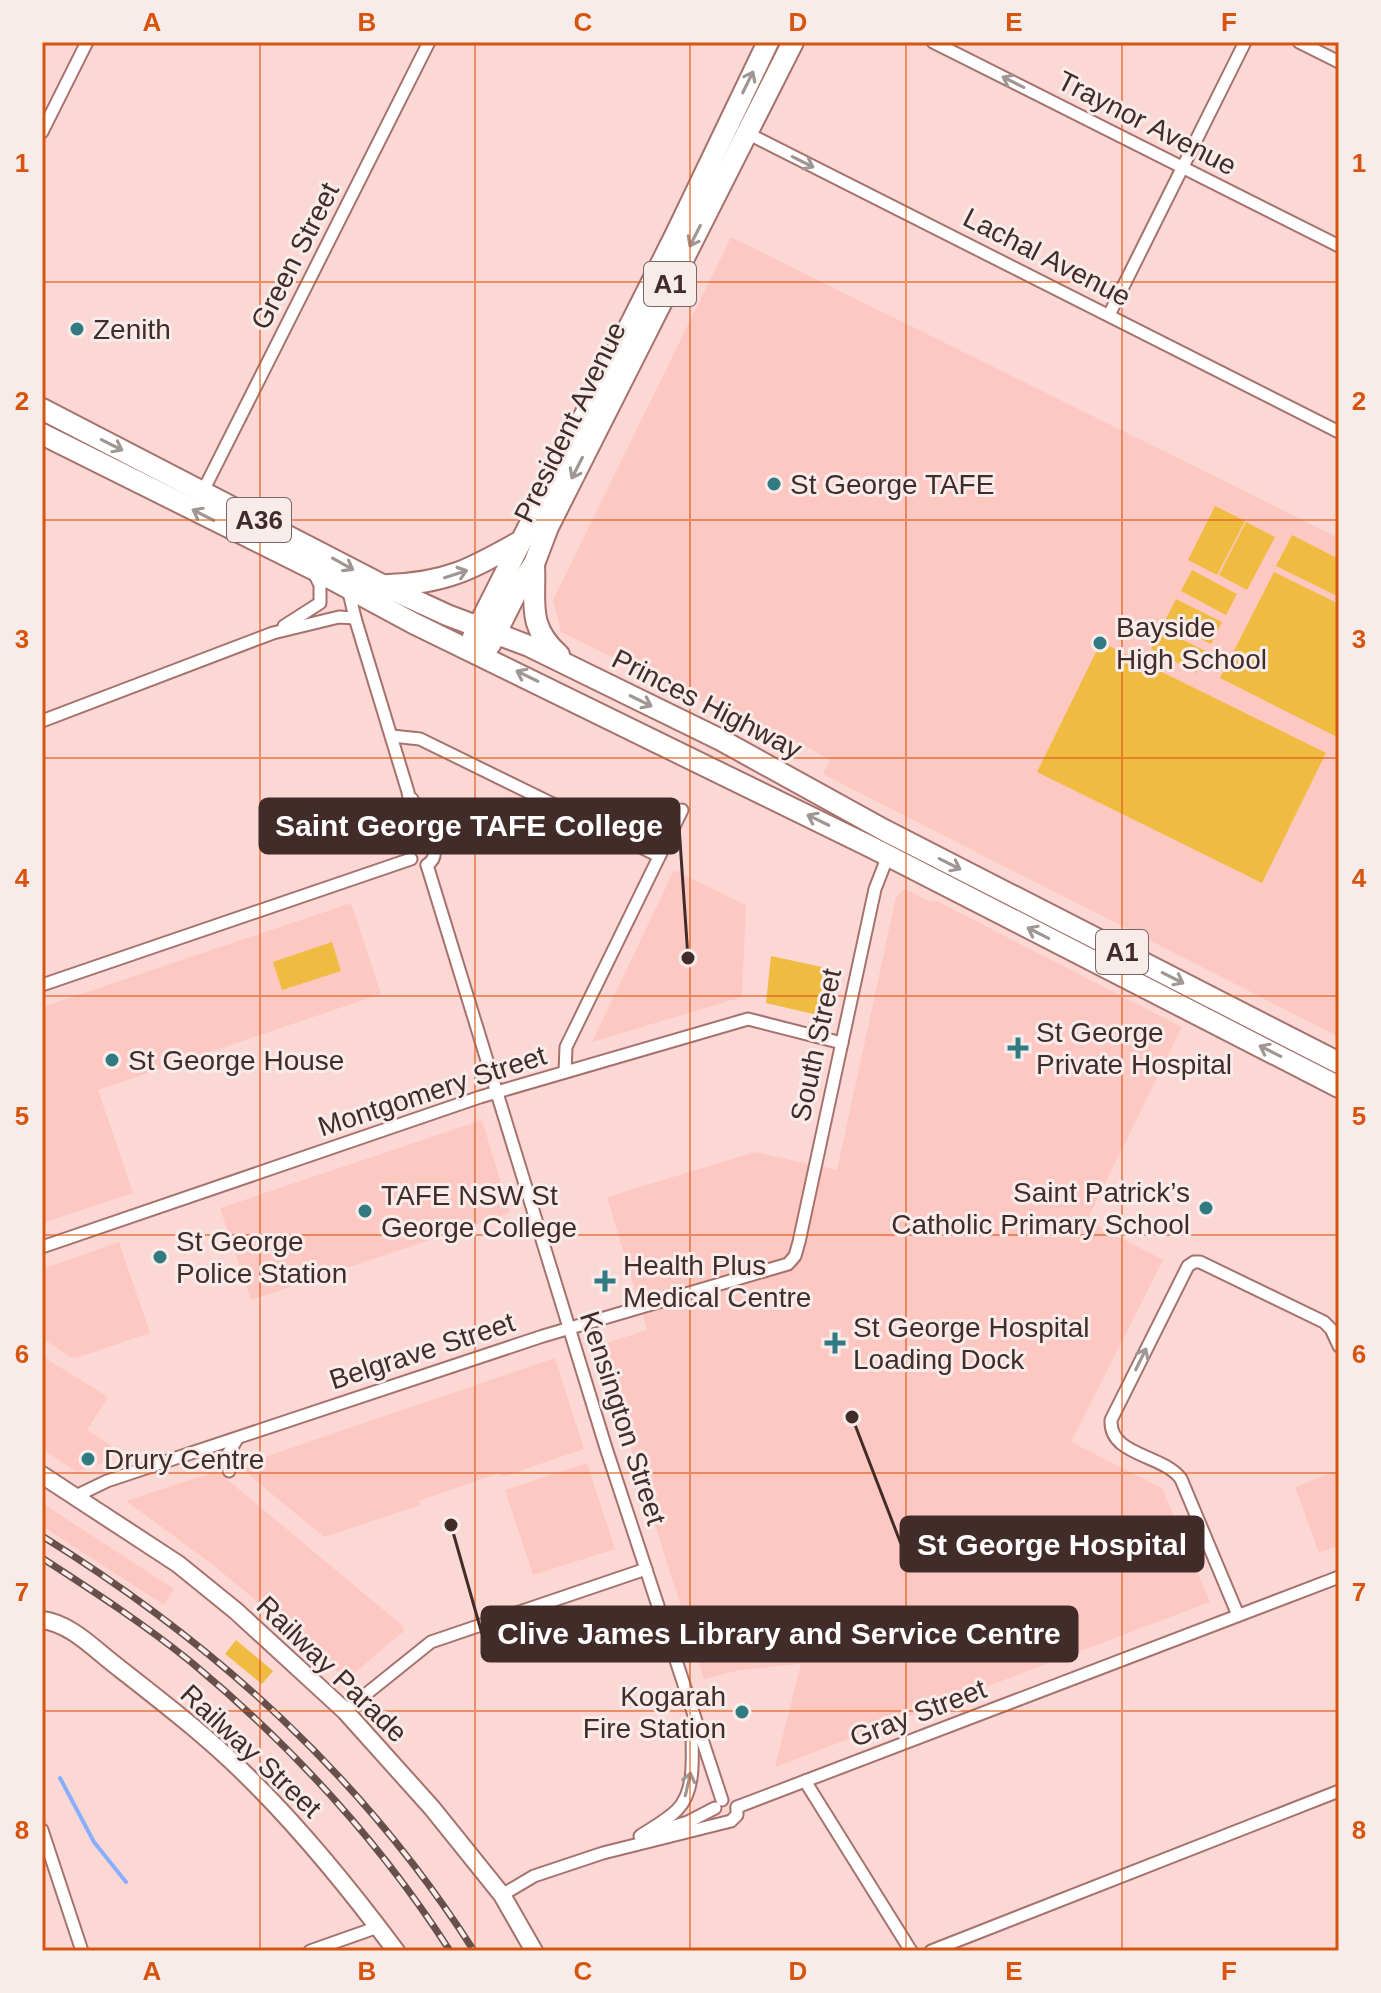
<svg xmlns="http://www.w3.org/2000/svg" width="1381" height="1993" font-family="Arial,sans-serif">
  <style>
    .built { fill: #fec8c2 }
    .green { fill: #efbc41 }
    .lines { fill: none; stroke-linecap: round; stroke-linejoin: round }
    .stream { stroke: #8aaefe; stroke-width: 4 }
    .street-casing { stroke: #a6726d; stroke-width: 15 }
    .secondary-casing { stroke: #a6726d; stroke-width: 20 }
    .highway-casing { stroke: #a6726d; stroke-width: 24 }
    .street { stroke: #fff; stroke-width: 11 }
    .secondary { stroke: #fff; stroke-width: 16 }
    .highway { stroke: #fff; stroke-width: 20 }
    .rail-casing { stroke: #674f4c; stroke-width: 7 }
    .rail { stroke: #f8eceb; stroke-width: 4; stroke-dasharray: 12; stroke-linecap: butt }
    .oneway { stroke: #a09694 }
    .grid { fill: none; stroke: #d7540f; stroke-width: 2; stroke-opacity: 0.55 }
    .poi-dot { fill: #327a82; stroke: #f8eceb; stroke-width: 3 }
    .labels { text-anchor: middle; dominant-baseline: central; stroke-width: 6; stroke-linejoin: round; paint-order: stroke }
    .shield { fill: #f8eceb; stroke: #796664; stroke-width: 2 }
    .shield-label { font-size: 26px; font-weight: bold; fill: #422c2a }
    .street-label { font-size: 28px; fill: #422c2a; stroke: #f8eceb }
    .poi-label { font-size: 28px; fill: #422c2a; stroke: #f8eceb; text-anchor: start }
    .leader { fill: none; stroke: #422c2a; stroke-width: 3 }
    .callout-dot { fill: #422c2a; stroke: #f8eceb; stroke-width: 3 }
    .callout { fill: #422c2a; stroke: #422c2a; stroke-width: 3 }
    .callout-label { font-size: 30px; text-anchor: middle; font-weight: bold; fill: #fff }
    .neatline { fill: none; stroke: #d7540f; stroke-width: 3 }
    .grid-label { font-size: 26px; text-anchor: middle; font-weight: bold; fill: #d7540f }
  </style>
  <rect width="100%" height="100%" fill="#fcd8d5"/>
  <g class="built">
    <path d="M731 237 1339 538V1037L823 774 830 760 809 748 735 711 731 716 561 632 553 600Z"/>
    <path d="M674 870 746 905 742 997 592 1042Z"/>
    <path d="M905 889 931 902 937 901 1182 1027 1087 1220 1163 1260 1071 1442 1162 1488 1210 1602 775 1767 801 1664 740 1670 704 1679 599 1349 600 1345 647 1330 607 1197 755 1152 837 1170 896 897Z"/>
    <path d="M351 903 381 994 98 1090 133 1193 42 1223V1007Z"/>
    <path d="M482 1120 510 1213 251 1300 220 1208Z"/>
    <path d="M119 1242 150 1333 76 1358 70 1357 42 1338V1269Z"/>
    <path d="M42 1356 108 1397 87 1430 112 1446 106 1454 113 1459 77 1472 42 1449Z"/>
    <path d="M555 1358 584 1449 502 1477 499 1473 419 1501 420 1505 324 1537 238 1466Z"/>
    <path d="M587 1463 615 1549 533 1575 505 1490Z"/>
    <path d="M1339 1470V1545L1319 1553 1295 1487Z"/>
    <path d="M217 1471 403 1626 404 1631 346 1680 305 1641 213 1565 126 1501Z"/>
    <path d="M42 1503 174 1589 164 1605 42 1526Z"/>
  </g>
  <g class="green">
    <path d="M1215 506 1245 521 1217 575 1188 560Z"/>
    <path d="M1246 522 1275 537 1247 590 1219 575Z"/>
    <path d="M1292 535 1339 559V597L1276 566Z"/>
    <path d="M1192 570 1237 594 1226 615 1181 591Z"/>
    <path d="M1274 572 1339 604V738L1220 678Z"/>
    <path d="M1176 599 1222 622 1211 644 1165 621Z"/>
    <path d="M1162 629 1207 652 1196 673 1151 649Z"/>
    <path d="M1101 642 1326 753 1262 883 1037 772Z"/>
    <path d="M332 942 341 971 282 990 273 962Z"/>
    <path d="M771 956 836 970 826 1017 766 1003Z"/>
    <path d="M236 1640 273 1671 262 1684 225 1654Z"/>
  </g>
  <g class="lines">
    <path class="stream" d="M60 1778 94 1842 126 1882"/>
    <defs>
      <g id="street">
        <path d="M933 42 1339 246"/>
        <path d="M1299 42 1339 62"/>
        <path d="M743 131 1339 432"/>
        <path d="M42 132 87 42"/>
        <path d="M1109 315 1245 42"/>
        <path d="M203 491 429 42"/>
        <path d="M348 588 355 618 408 792 416 842"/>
        <path d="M284 626 320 603V585L314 573"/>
        <path d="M42 721 273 633 339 617 355 618"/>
        <path d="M392 736 420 739 659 856"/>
        <path d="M412 799 421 817 426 841"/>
        <path d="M426 841C437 847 437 858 427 865"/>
        <path d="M427 865 606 1448 722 1800"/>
        <path d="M42 985 411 859"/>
        <path d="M565 1072 566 1047 682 810"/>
        <path d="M42 1247 480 1097 748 1019 842 1043"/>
        <path d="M229 1471 228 1454 237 1439"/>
        <path d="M76 1496 107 1481 543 1336 788 1264 795 1256 799 1242 875 889 889 853"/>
        <path d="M1238 1615 1181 1479C1163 1454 1109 1456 1111 1420L1188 1266 1194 1262H1200L1324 1322 1331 1329 1339 1346"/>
        <path d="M345 1711 431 1642 646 1569"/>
        <path d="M805 1781 911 1951"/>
        <path d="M737 1807 1339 1577"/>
        <path d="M42 1830 82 1951"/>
        <path d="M651 1833 688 1822 715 1808"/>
        <path d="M640 1836C652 1828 667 1820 677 1810 698 1789 691 1750 692 1723"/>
        <path d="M502 1895 534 1876 603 1853 731 1821 737 1815V1807"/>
        <path d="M310 1951 378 1927"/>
        <path d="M931 1951 1339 1791"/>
      </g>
      <g id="secondary">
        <path d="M42 1475 178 1564 236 1611 345 1711 432 1808 502 1895 534 1951"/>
        <path d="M42 1620C71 1623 96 1651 119 1668 165 1704 213 1741 254 1783 306 1835 352 1892 396 1951"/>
      </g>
      <g id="highway">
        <path d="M42 409 384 586 447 615 529 646 721 740 884 830 1339 1063"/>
        <path d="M42 434 313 569 413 623 871 847 1339 1087"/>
        <path d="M534 564C536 603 526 625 559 655"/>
        <path d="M388 585C447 583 471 569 521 541"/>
        <path d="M473 637 675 236 768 42"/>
        <path d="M490 645 522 581 534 564 548 527 793 42"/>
      </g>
    </defs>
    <use href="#street" class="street-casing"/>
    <use href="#secondary" class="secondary-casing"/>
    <use href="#highway" class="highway-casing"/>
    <use href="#street" class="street"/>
    <use href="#secondary" class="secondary"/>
    <use href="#highway" class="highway"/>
    <defs>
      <g id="rail">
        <path d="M42 1536C216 1644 363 1777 474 1951"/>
        <path d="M42 1558C93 1591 144 1624 191 1662 291 1745 380 1842 450 1951"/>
      </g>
    </defs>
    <use href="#rail" class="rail-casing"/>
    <use href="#rail" class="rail"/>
  </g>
  <defs><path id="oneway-shaft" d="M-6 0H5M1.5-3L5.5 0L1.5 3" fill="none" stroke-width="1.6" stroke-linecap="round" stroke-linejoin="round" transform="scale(2)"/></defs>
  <g class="oneway">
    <use href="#oneway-shaft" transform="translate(748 82) rotate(-64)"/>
    <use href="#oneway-shaft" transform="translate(1013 82) rotate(-153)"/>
    <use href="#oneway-shaft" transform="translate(803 162) rotate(27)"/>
    <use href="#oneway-shaft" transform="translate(695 236) rotate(117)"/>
    <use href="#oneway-shaft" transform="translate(112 445) rotate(27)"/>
    <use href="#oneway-shaft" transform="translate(577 468) rotate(117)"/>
    <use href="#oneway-shaft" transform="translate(203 515) rotate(-153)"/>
    <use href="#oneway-shaft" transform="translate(343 564) rotate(29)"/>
    <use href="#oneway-shaft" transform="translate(456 574) rotate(-18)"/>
    <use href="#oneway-shaft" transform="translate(527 676) rotate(-154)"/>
    <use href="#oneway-shaft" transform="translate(641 701) rotate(26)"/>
    <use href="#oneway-shaft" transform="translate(818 820) rotate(-154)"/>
    <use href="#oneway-shaft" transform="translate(950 864) rotate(27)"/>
    <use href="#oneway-shaft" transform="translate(1038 933) rotate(-153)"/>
    <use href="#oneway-shaft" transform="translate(1173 978) rotate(27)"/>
    <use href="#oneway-shaft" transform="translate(1270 1051) rotate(-153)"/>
    <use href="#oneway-shaft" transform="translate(1141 1359) rotate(-64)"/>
    <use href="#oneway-shaft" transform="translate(688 1784) rotate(-77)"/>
  </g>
  <path class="grid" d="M260 42V1951M475 42V1951M690 42V1951M906 42V1951M1122 42V1951M42 282H1339M42 520H1339M42 758H1339M42 996H1339M42 1235H1339M42 1473H1339M42 1711H1339"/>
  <g class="poi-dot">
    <circle cx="77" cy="329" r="8"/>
    <circle cx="774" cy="484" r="8"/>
    <circle cx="1100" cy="643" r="8"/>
    <path d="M1014 1036h8v8h8v8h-8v8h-8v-8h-8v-8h8z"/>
    <circle cx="112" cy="1060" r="8"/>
    <circle cx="1206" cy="1208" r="8"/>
    <circle cx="365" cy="1211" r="8"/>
    <circle cx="160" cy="1257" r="8"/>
    <path d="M601 1269h8v8h8v8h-8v8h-8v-8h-8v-8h8z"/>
    <path d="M831 1331h8v8h8v8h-8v8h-8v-8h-8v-8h8z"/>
    <circle cx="88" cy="1459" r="8"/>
    <circle cx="742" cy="1712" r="8"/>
  </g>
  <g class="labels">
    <g class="shield">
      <rect x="644" y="262" width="52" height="44" rx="6"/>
      <rect x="227" y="498" width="64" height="44" rx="6"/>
      <rect x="1096" y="930" width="52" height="44" rx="6"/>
    </g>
    <g class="shield-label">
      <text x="670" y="284">A1</text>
      <text x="259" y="520">A36</text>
      <text x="1122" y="952">A1</text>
    </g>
    <g class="street-label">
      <text transform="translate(1147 123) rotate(27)">Traynor Avenue</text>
      <text transform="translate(295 256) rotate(-63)">Green Street</text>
      <text transform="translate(1047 257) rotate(27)">Lachal Avenue</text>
      <text transform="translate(570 422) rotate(-64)">President Avenue</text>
      <text transform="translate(707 704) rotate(27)">Princes Highway</text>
      <text transform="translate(816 1045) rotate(-78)">South Street</text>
      <text transform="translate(432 1091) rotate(-18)">Montgomery Street</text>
      <text transform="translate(422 1351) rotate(-18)">Belgrave Street</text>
      <text transform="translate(623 1418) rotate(72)">Kensington Street</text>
      <text transform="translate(332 1669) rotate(44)">Railway Parade</text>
      <text transform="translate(918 1713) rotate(-21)">Gray Street</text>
      <text transform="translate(251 1751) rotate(43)">Railway Street</text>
    </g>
    <g class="poi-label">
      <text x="93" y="329">Zenith</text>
      <text x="790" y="484">St George TAFE</text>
      <text x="1116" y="627">Bayside<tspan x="1116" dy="32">High School</tspan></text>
      <text x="1036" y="1032">St George<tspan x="1036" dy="32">Private Hospital</tspan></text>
      <text x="128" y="1060">St George House</text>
      <text x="1190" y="1192" text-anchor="end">Saint Patrick’s<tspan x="1190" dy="32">Catholic Primary School</tspan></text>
      <text x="381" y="1195">TAFE NSW St<tspan x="381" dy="32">George College</tspan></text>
      <text x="176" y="1241">St George<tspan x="176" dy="32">Police Station</tspan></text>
      <text x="623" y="1265">Health Plus<tspan x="623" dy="32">Medical Centre</tspan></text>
      <text x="853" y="1327">St George Hospital<tspan x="853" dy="32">Loading Dock</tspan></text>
      <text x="104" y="1459">Drury Centre</text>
      <text x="726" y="1696" text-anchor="end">Kogarah<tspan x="726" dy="32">Fire Station</tspan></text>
    </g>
  </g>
  <path class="leader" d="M688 958L679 826M852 1417L901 1544M451 1525L482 1634"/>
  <g class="callout-dot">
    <circle cx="688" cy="958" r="8"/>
    <circle cx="852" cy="1417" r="8"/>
    <circle cx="451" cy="1525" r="8"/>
  </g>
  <g class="callout">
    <rect x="260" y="799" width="419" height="54" rx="8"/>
    <rect x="901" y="1517" width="302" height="54" rx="8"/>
    <rect x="482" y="1607" width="595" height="54" rx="8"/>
  </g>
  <g class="callout-label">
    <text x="469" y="836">Saint George TAFE College</text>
    <text x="1052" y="1555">St George Hospital</text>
    <text x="779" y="1644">Clive James Library and Service Centre</text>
  </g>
  <rect width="1381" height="1993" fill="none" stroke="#f8eceb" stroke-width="88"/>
  <rect x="44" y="44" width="1293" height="1905" class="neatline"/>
  <g class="grid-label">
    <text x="152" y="31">A</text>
    <text x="367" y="31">B</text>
    <text x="583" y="31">C</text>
    <text x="798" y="31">D</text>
    <text x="1014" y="31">E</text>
    <text x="1229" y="31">F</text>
    <text x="22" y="172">1</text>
    <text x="1359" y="172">1</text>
    <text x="22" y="410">2</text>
    <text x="1359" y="410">2</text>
    <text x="22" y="648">3</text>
    <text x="1359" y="648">3</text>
    <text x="22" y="887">4</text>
    <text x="1359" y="887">4</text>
    <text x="22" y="1125">5</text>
    <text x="1359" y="1125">5</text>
    <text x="22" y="1363">6</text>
    <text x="1359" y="1363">6</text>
    <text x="22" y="1601">7</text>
    <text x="1359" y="1601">7</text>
    <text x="22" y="1839">8</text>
    <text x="1359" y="1839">8</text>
    <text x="152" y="1980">A</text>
    <text x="367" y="1980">B</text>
    <text x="583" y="1980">C</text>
    <text x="798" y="1980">D</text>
    <text x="1014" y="1980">E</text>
    <text x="1229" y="1980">F</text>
  </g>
</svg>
